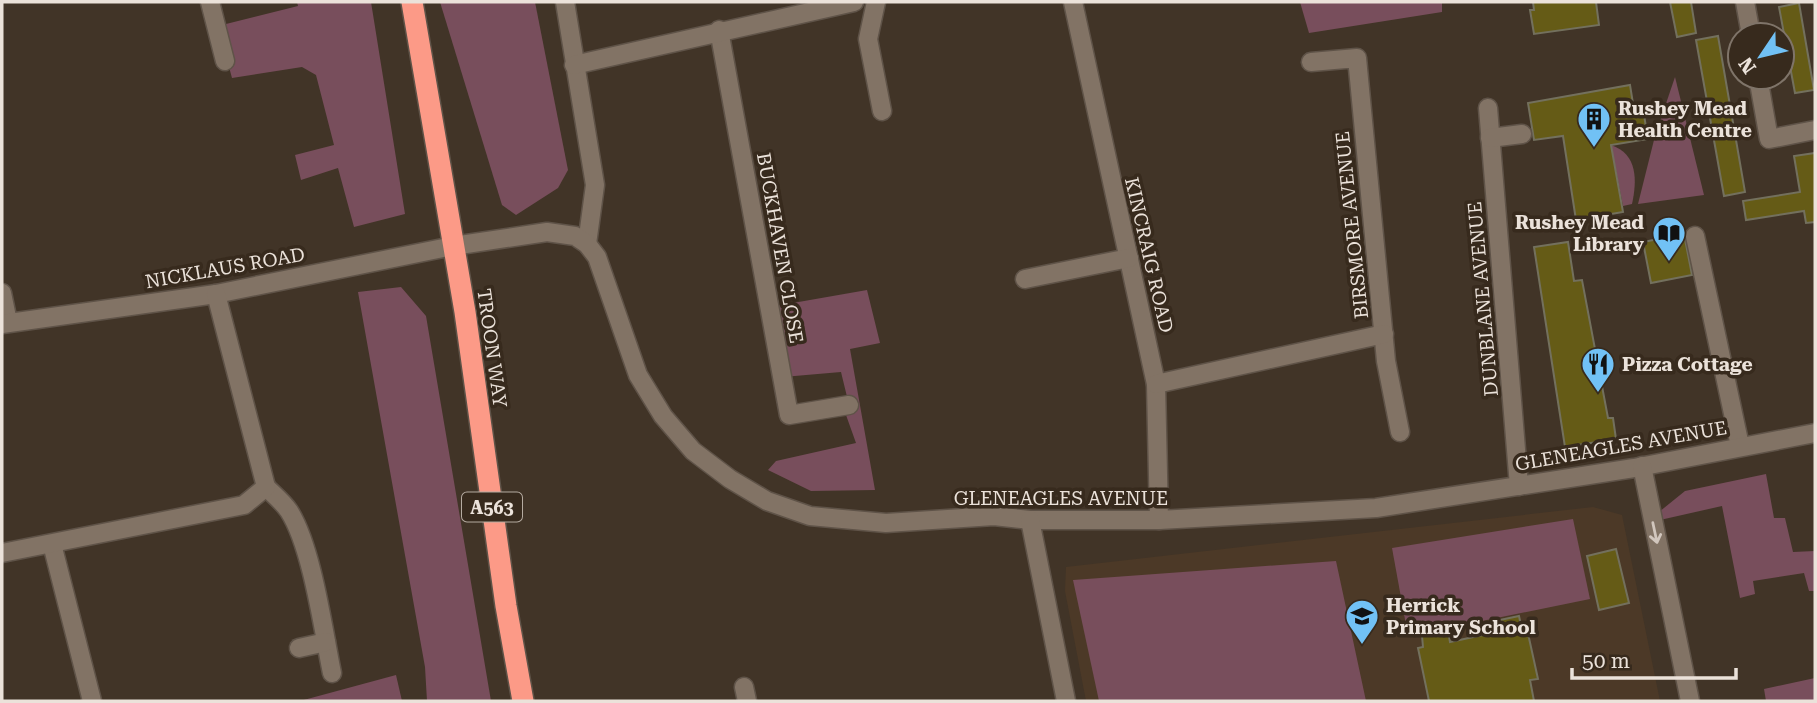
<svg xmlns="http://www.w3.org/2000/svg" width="1817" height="703" font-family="'Roboto Serif',serif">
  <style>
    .built { fill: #4c3927 }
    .green { fill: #784e5c }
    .building { fill: #655b16; stroke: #73705d; stroke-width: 2 }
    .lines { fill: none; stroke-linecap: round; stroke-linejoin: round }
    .street-casing { stroke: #5f5348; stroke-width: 21 }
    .highway-casing { stroke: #5f5348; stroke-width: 24 }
    .street { stroke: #827365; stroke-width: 18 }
    .highway { stroke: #fc9a87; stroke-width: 21 }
    .oneway { stroke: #d1c6bd }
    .labels { text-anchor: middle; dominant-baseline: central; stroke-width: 7; stroke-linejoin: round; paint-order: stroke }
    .shield { fill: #372a1d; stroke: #b5aba1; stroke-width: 2 }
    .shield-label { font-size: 18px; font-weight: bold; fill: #ebe2da }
    .poi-label { font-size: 19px; font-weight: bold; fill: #ebe2da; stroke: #372a1d; text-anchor: start }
    .street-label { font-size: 19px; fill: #ebe2da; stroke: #372a1d }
  </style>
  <rect width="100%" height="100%" fill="#413427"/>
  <path class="built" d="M1593 507 1622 515 1660 701H1086L1065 591 1066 567Z"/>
  <g class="green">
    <path d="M297 2H371L405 214 354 227 338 168 301 180 295 155 334 145 316 75 302 67 232 78 218 26 298 6Z"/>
    <path d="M440 2H535L568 170 558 188 516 215 502 205Z"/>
    <path d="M1300 2H1442V12L1309 33Z"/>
    <path d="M1675 77 1704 195 1638 204 1655 136Z"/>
    <path d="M1611 145C1638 154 1637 181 1632 204L1623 206Z"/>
    <path d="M401 287 426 316 491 701H427L425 667 358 292Z"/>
    <path d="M867 290 880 343 850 349 875 490 811 491 768 470 776 461 856 443 846 415 858 400 849 405 841 372 783 377 770 307Z"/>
    <path d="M1766 474 1774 518H1785L1793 552 1815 551V591H1809L1804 573 1753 581 1755 594 1740 598 1722 506 1660 520 1659 512 1685 491Z"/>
    <path d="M1573 519 1590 599 1408 636 1392 548Z"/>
    <path d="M1336 561 1366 701H1099L1073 580Z"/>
    <path d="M396 675 402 701H300Z"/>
    <path d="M1815 678V701H1766L1764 689Z"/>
  </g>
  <g class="building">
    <path d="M1533 2H1596L1599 25 1534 34 1530 10H1534Z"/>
    <path d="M1670 2H1691L1696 33 1677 37Z"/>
    <path d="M1799 3 1814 90 1795 93 1779 7Z"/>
    <path d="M1718 36 1745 192 1724 196 1696 40Z"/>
    <path d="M1630 85 1634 110 1643 109 1648 139 1611 145 1623 212 1576 220 1563 136 1534 140 1528 103Z"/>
    <path d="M1815 153V222L1806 223 1804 211 1746 220 1743 201 1800 192 1794 156Z"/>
    <path d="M1684 234 1692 275 1651 283 1643 242Z"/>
    <path d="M1568 242 1574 281 1582 280 1608 418H1613L1616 439 1565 447 1534 247Z"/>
    <path d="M1616 549 1629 603 1599 610 1587 556Z"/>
    <path d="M1519 616 1522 630 1527 629 1538 679 1530 680 1534 701H1429L1418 648 1423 647 1422 636 1448 631 1450 642 1497 632 1495 621Z"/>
  </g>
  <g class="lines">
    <defs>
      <g id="street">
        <path d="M210 2 225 61"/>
        <path d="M565 2 595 185 587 244"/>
        <path d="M876 2 868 39 882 111"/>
        <path d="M1073 2 1156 384 1159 520"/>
        <path d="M1745 2 1751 35"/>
        <path d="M719 30 789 415 849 405"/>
        <path d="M1311 62 1357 58 1386 361 1400 432"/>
        <path d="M574 65 854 2"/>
        <path d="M1758 77 1769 139 1815 130"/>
        <path d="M1488 108 1519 486"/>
        <path d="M1490 138 1522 134"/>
        <path d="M1695 236 1740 446"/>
        <path d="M1025 279 1129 258"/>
        <path d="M2 293 8 322"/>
        <path d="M2 324 216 294 453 246 547 232 575 236 587 244 597 257 638 375 663 416 693 451 730 479 767 501 810 516 886 523 994 516 1030 520H1159L1376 508 1634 468 1815 433"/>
        <path d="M1156 384 1384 334"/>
        <path d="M1642 466 1690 701"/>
        <path d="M266 487C273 494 283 502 289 511 312 547 323 629 332 673"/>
        <path d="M1030 520 1066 701"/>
        <path d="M52 544 92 701"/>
        <path d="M2 553 244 505 266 487 216 294"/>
        <path d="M299 648 326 642"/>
        <path d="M744 687 747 701"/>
      </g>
      <path id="highway" d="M412 2 465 312 506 606 523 701"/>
    </defs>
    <use href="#street" class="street-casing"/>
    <use href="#highway" class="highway-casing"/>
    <use href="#street" class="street"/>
    <use href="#highway" class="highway"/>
  </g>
  <defs><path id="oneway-shaft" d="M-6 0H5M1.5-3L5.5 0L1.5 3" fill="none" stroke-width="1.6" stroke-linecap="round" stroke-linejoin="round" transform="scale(1.75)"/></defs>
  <use class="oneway" href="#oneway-shaft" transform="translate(1655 533) rotate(78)"/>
  <defs>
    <symbol id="building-pin" viewBox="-11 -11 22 30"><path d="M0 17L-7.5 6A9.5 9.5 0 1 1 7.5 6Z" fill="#71c1f5" stroke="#372a1d"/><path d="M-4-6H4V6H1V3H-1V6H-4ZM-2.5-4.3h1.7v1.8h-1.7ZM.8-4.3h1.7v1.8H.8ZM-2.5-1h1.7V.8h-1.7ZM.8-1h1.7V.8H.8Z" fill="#111"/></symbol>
    <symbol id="library-pin" viewBox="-11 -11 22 30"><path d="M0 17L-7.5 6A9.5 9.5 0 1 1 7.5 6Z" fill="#71c1f5" stroke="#372a1d"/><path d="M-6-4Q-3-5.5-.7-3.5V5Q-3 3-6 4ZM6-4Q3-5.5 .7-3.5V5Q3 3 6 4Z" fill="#111"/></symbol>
    <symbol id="restaurant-pin" viewBox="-11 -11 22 30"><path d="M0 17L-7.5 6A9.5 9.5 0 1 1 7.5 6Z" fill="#71c1f5" stroke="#372a1d"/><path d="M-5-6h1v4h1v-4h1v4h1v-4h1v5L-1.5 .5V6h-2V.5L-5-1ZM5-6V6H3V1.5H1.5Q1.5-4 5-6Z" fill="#111"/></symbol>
    <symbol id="school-pin" viewBox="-11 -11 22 30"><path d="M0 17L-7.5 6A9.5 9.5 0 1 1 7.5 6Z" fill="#71c1f5" stroke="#372a1d"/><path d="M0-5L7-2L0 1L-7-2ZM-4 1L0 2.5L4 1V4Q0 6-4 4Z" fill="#111"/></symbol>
  </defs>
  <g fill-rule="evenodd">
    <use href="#building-pin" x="1575" y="100" width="38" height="52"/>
    <use href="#library-pin" x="1650" y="214" width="38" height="52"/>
    <use href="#restaurant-pin" x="1579" y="345" width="38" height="52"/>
    <use href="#school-pin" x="1343" y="597" width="38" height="52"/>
  </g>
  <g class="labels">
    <rect class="shield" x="462" y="492.5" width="60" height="29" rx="5"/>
    <g class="shield-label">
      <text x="492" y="507">A563</text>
    </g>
    <g class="poi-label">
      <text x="1618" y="108">Rushey Mead<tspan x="1618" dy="22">Health Centre</tspan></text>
      <text x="1644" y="222" text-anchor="end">Rushey Mead<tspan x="1644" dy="22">Library</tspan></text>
      <text x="1622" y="364">Pizza Cottage</text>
      <text x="1386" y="605">Herrick<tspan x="1386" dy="22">Primary School</tspan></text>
    </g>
    <g class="street-label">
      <text transform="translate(1352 225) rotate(-96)">BIRSMORE AVENUE</text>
      <text transform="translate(780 248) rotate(80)">BUCKHAVEN CLOSE</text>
      <text transform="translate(1149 255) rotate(77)">KINCRAIG ROAD</text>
      <text transform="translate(225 268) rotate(-10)">NICKLAUS ROAD</text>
      <text transform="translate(1483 299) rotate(-95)">DUNBLANE AVENUE</text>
      <text transform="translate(492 348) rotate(82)">TROON WAY</text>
      <text transform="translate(1621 446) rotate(-10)">GLENEAGLES AVENUE</text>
      <text x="1061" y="498">GLENEAGLES AVENUE</text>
    </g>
  </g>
  <rect width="1817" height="703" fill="none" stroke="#ebe2da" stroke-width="7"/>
  <g transform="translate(1761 56) rotate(235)"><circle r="33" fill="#372a1d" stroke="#7f7469" stroke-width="2"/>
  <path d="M0-5L12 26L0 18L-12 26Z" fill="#71c1f5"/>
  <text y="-10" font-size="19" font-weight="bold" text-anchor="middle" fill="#ebe2da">N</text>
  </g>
  <path d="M1572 668v10h164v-10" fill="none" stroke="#ebe2da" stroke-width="3.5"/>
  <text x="1582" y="668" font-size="21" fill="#ebe2da" stroke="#372a1d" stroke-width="5" paint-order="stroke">50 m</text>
</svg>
